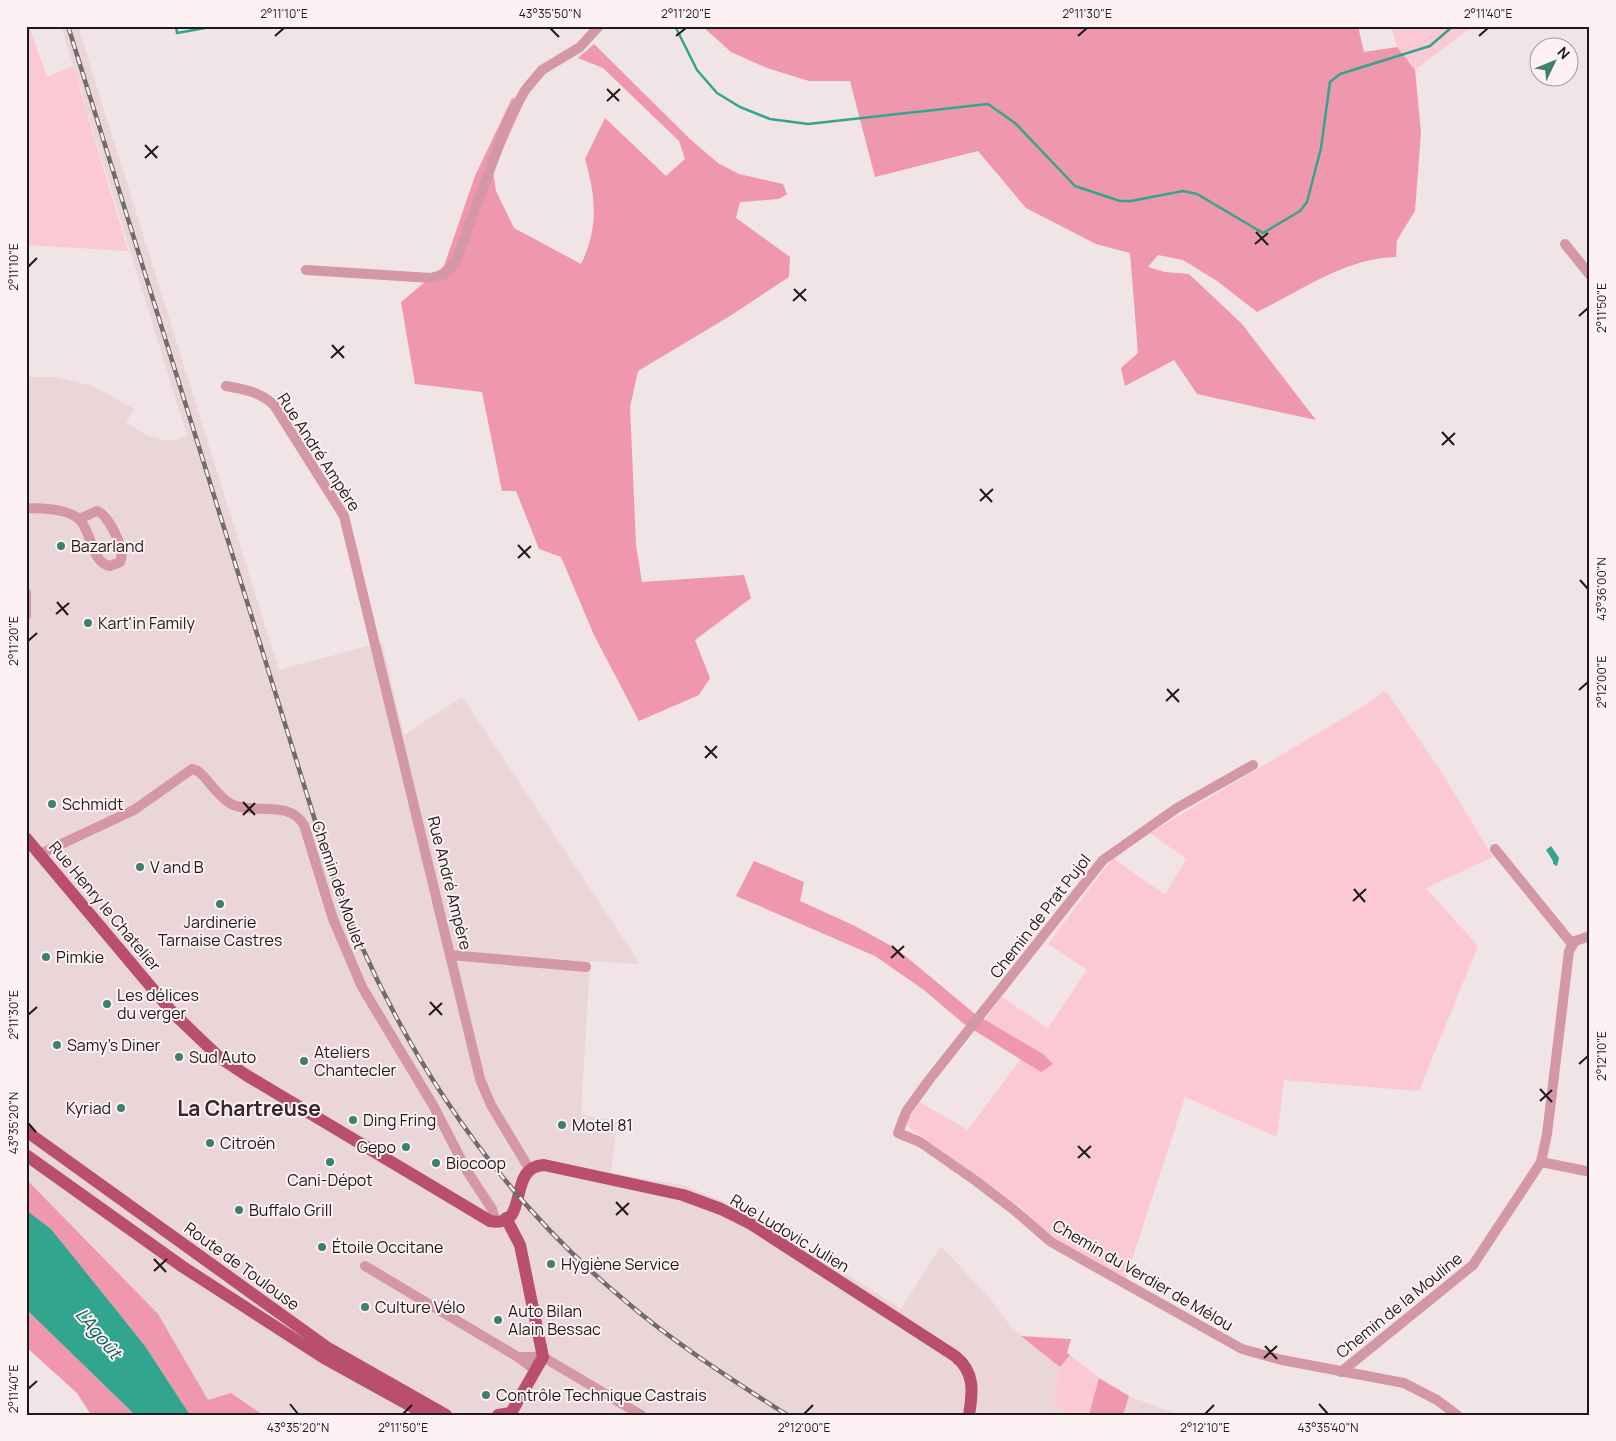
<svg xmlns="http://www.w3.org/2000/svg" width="1616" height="1441" font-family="Manrope,sans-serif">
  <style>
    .built { fill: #ead5d9; fill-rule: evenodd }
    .green { fill: #fbc9d3 }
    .forest { fill: #ee97ad }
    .water { fill: #32a58e }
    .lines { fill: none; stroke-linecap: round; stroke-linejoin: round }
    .stream { stroke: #32a58e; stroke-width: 2.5 }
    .minor { stroke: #d497a5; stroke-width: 10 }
    .major { stroke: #ba4e6f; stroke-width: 12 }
    .rail-casing { stroke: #726a6c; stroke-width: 4.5 }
    .rail { stroke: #fef1f4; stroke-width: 2.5; stroke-dasharray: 8; stroke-linecap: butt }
    .ticks { fill: none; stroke: #1e191a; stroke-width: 2 }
    .poi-dot { fill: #3e7f70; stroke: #fef1f4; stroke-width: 2 }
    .labels { text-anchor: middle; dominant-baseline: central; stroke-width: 4; stroke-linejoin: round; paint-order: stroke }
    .street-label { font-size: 16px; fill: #1e191a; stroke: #fef1f4 }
    .poi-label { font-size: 16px; fill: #1e191a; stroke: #fef1f4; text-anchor: start }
    .water-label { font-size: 18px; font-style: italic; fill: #056454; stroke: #fef1f4 }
    .district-label { font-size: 21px; font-weight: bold; fill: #33292b; stroke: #fef1f4 }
    .neatline { fill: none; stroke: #1e191a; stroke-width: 2 }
    .ticks-label { font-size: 12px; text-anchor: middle; fill: #1e191a }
  </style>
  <rect width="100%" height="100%" fill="#f1e4e6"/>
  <g class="built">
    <path d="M61 26H78L279 670 382 642 404 735 462 697 640 964 590 961 581 1114 617 1122 611 1173 683 1185 754 1214 901 1309 941 1246 992 1301 1011 1327 1060 1367 1053 1401 1068 1415H195L26 1211V377H56L93 386 134 409 126 423 146 435 169 441 187 436ZM515 1179 526 1190 523 1209 511 1197Z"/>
    <path d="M1129 1396 1179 1415H1123Z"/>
  </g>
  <g class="green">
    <path d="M26 26H29L47 77 73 66 128 251 26 245Z"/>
    <path d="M1391 26H1473L1415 70 1397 47Z"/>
    <path d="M1383 691 1388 694 1442 773 1493 857 1426 888 1478 946 1419 1091 1284 1080 1277 1137 1185 1097 1126 1278 1068 1248 1042 1228 1019 1206 907 1126 909 1118 920 1102 968 1130 1021 1059 1041 1072 1043 1054 985 1020 1002 997 1048 1028 1087 970 1048 944 1106 867 1114 859 1165 895 1186 859 1150 833 1372 701Z"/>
    <path d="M1070 1355 1099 1378 1089 1415H1068L1053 1401 1060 1367Z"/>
  </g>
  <g class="forest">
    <path d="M702 26H1358L1364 52 1397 47 1415 70 1421 132 1415 211 1397 240 1396 257C1345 258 1301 291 1257 312L1217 281 1183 260 1158 255 1148 267 1165 272 1189 274 1242 324 1316 420 1197 394 1174 360 1125 386 1121 368 1138 353 1130 253 1096 244 1026 208 978 151 875 177 850 81H809L767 68 731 52Z"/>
    <path d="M594 44 690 139 718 163 739 174 783 184 787 194 779 199 740 202 736 218 790 257 789 277 730 316 638 371 630 407 636 545 642 582 744 575 751 598 695 640 710 678 699 695 639 721 594 635 561 557 539 549 516 491H502L482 392 415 384 401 302 444 266 475 176 512 98 524 102 493 171 496 191 514 228 581 264C599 228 596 197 585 159L605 118 666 176 685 159 679 141 603 68 578 58Z"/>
    <path d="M754 861 804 882 800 901 853 925 897 949 975 1014 1043 1054 1053 1064 1041 1072 964 1024 924 990 875 956 736 896Z"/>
    <path d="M26 1179 158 1314 208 1400 231 1393 263 1415H190L145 1346 105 1296 51 1229 26 1210Z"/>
    <path d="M26 1309 135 1415H91L77 1393 26 1347Z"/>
    <path d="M1021 1336 1071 1339 1067 1353 1070 1355 1060 1367Z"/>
    <path d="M1099 1378 1129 1396 1123 1415H1089Z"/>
  </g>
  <g class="water">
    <path d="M1551 846 1559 858 1557 866 1553 864V861L1546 850Z"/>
    <path d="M26 1210 51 1229 105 1296 145 1346 190 1415H135L26 1309Z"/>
  </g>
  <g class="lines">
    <g class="stream">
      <path d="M176 26 177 33 216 26"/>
      <path d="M675 26 697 70 717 93 740 107 770 119 808 124 988 104 1015 123 1075 186 1120 201H1131L1183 191 1197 194 1263 233 1300 211 1307 202 1321 148 1330 82 1340 74 1430 46 1453 26"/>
    </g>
    <g class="minor">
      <path d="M1565 244 1590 275"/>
      <path d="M306 270 431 278 445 274 456 261 509 118 526 89 542 70 580 47 599 26"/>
      <path d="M226 386C244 389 260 392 274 405L344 516 480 1079 491 1105 530 1170"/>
      <path d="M26 508C43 509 66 508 79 519 92 531 91 563 110 566L120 562C127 551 108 514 97 511L79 519"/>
      <path d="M26 593V616"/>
      <path d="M1253 765 1177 808 1103 860 929 1080 906 1112 898 1133 920 1142 976 1181 1014 1210 1051 1242 1242 1349 1282 1360 1404 1383 1437 1400 1457 1415"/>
      <path d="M1495 849 1572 944"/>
      <path d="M40 854 134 810 192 769 198 771C210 781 218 797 231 804 253 815 289 799 304 825L333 919 362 987 433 1105 467 1171 492 1209 496 1222"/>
      <path d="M450 955 586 967"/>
      <path d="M1541 1162 1586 1171"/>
      <path d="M365 1266 518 1357"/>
      <path d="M535 1370 518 1357H543L641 1415"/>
      <path d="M1341 1372 1473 1265 1541 1162 1547 1134 1569 951 1575 941 1590 936"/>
    </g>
    <g class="major">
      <path d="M26 838 173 1013 219 1057 246 1075 490 1221C532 1229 505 1167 544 1165L683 1195 721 1209 751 1224 955 1356C975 1372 973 1391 969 1415"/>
      <path d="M26 1131 328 1348 446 1415"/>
      <path d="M26 1155 183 1267 324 1358 427 1415"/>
      <path d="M506 1218 520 1245 543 1357 511 1413"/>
      <path d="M498 1415 511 1413"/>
    </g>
    <defs>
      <path id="rail" d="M68 26 327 859C386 1028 485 1184 623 1299 674 1343 731 1379 787 1415"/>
    </defs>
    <use href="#rail" class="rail-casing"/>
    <use href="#rail" class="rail"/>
  </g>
  <path class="ticks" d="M550 28 559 37M275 36 284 28M676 36 686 28M1078 36 1087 28M1479 36 1488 28M607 89 619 101M607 101 620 89M145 145 157 158M145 158 158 146M1256 232 1268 245M1255 244 1268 233M28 267 37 258M794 289 806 301M793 301 806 289M1579 316 1588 308M332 345 344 358M331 358 344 346M1442 432 1454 445M1442 445 1455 433M980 489 992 502M980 501 993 489M518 545 530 558M518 558 531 546M1580 580 1588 589M57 602 68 615M56 614 69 603M28 641 37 633M1167 689 1179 702M1579 690 1588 682M1166 701 1179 689M705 746 717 758M705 758 717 746M243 802 255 815M243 815 255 803M1354 889 1365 902M1353 901 1366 889M892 946 904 958M891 958 904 946M430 1002 442 1015M28 1015 37 1007M429 1015 442 1003M1579 1064 1588 1056M1540 1089 1552 1102M1540 1101 1552 1090M28 1123 36 1132M1078 1146 1090 1158M1078 1158 1091 1146M616 1202 628 1215M616 1215 629 1203M154 1259 166 1272M154 1271 167 1259M1265 1346 1277 1359M1264 1358 1277 1346M28 1389 37 1381M290 1404 298 1414M1319 1404 1328 1414M403 1414 412 1405M804 1414 813 1405M1205 1414 1214 1405"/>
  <g class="poi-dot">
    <circle cx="61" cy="546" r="5"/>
    <circle cx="88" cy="623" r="5"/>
    <circle cx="52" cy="804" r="5"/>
    <circle cx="140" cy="867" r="5"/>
    <circle cx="220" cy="904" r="5"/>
    <circle cx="46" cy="957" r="5"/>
    <circle cx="107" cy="1004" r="5"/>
    <circle cx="57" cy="1045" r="5"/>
    <circle cx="179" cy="1057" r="5"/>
    <circle cx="304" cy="1061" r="5"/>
    <circle cx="121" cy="1108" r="5"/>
    <circle cx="353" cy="1120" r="5"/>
    <circle cx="562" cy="1125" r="5"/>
    <circle cx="210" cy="1143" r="5"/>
    <circle cx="406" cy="1147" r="5"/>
    <circle cx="330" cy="1162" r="5"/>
    <circle cx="436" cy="1163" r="5"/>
    <circle cx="239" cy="1210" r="5"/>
    <circle cx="322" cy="1247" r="5"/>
    <circle cx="551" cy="1264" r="5"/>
    <circle cx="365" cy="1307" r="5"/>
    <circle cx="498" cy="1320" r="5"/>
    <circle cx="486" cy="1395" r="5"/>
  </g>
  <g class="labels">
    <g class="street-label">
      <text transform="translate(319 452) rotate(57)">Rue André Ampère</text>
      <text transform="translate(450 883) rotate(76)">Rue André Ampère</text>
      <text transform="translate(339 885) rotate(71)">Chemin de Moulet</text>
      <text transform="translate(105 906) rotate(50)">Rue Henry le Chatelier</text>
      <text transform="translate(1040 916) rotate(-52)">Chemin de Prat Pujol</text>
      <text transform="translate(790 1233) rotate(31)">Rue Ludovic Julien</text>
      <text transform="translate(242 1266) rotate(36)">Route de Toulouse</text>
      <text transform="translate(1143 1275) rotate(30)">Chemin du Verdier de Mélou</text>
      <text transform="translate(1399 1305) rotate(-39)">Chemin de la Mouline</text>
    </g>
    <g class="poi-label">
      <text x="71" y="546">Bazarland</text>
      <text x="98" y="623">Kart'in Family</text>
      <text x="62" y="804">Schmidt</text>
      <text x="150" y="867">V and B</text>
      <text x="220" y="922" text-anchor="middle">Jardinerie<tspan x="220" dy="18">Tarnaise Castres</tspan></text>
      <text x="56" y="957">Pimkie</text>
      <text x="117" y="995">Les délices<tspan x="117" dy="18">du verger</tspan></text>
      <text x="67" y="1045">Samy's Diner</text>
      <text x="314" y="1052">Ateliers<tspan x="314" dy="18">Chantecler</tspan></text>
      <text x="189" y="1057">Sud Auto</text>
      <text x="111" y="1108" text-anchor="end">Kyriad</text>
      <text x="363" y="1120">Ding Fring</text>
      <text x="572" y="1125">Motel 81</text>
      <text x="220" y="1143">Citroën</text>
      <text x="396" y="1147" text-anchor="end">Gepo</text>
      <text x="446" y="1163">Biocoop</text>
      <text x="330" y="1180" text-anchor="middle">Cani-Dépot</text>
      <text x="249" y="1210">Buffalo Grill</text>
      <text x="332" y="1247">Étoile Occitane</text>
      <text x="561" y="1264">Hygiène Service</text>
      <text x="375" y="1307">Culture Vélo</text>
      <text x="508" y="1311">Auto Bilan<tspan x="508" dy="18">Alain Bessac</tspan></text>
      <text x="496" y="1395">Contrôle Technique Castrais</text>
    </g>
    <g class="water-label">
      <text transform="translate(99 1333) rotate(50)">L'Agoût</text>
    </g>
    <g class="district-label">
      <text x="249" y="1108">La Chartreuse</text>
    </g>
  </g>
  <rect width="1616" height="1441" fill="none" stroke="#fef1f4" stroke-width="55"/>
  <g transform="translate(1554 62) rotate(47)"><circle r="24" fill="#fef1f4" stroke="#a49b9d"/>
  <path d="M0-4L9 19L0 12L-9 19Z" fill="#3e7f70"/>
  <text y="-8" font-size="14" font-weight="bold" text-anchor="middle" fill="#1e191a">N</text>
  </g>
  <rect x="28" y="28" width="1560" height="1386" class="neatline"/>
  <g class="ticks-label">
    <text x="284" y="18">2°11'10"E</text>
    <text x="550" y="18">43°35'50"N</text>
    <text x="686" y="18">2°11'20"E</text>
    <text x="1087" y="18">2°11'30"E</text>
    <text x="1488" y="18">2°11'40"E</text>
    <text transform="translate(14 267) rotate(-90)" y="4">2°11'10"E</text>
    <text transform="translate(1602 308) rotate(-90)" y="4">2°11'50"E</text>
    <text transform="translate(1602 589) rotate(-90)" y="4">43°36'00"N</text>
    <text transform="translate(14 641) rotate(-90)" y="4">2°11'20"E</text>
    <text transform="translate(1602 682) rotate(-90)" y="4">2°12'00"E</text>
    <text transform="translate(14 1015) rotate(-90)" y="4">2°11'30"E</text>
    <text transform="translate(1602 1056) rotate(-90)" y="4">2°12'10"E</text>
    <text transform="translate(14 1123) rotate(-90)" y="4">43°35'20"N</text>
    <text transform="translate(14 1389) rotate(-90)" y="4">2°11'40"E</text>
    <text x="298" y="1432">43°35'20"N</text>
    <text x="403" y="1432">2°11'50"E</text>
    <text x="804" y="1432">2°12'00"E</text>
    <text x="1205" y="1432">2°12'10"E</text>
    <text x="1328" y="1432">43°35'40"N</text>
  </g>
</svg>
